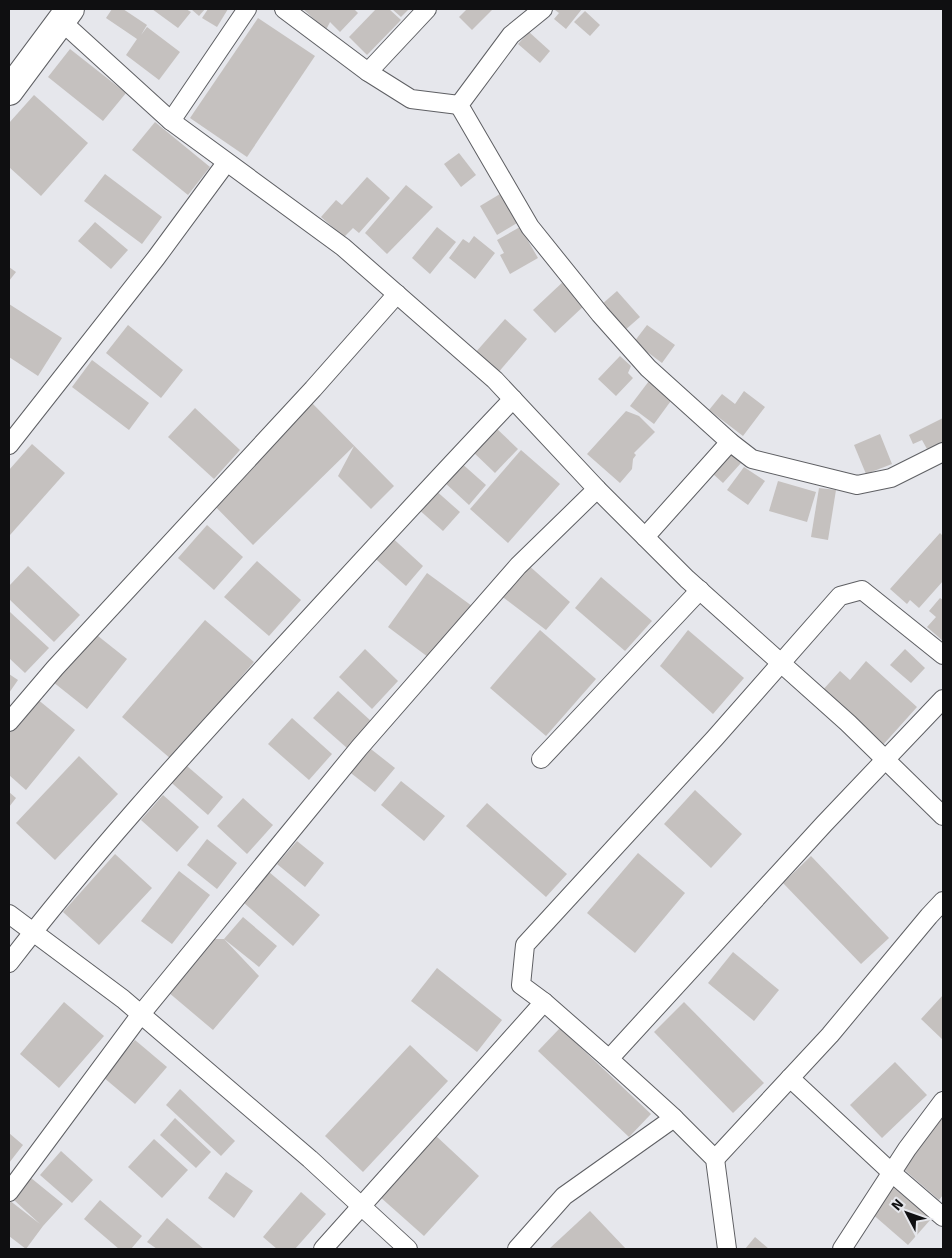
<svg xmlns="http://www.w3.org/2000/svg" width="952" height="1258" font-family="Signika,sans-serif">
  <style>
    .building { fill: #c5c1bf }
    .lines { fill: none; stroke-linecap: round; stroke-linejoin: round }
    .street-casing { stroke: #5e5f63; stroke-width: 20 }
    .highway-casing { stroke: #5e5f63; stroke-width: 30 }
    .street { stroke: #fff; stroke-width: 18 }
    .highway { stroke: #fff; stroke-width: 28 }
  </style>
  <rect width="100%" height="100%" fill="#e6e7ec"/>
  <g class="building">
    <path d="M112 9H123L147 25 141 35 147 27 180 52 159 80 126 55 137 39 106 18Z"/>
    <path d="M152 9H186L191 12 178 28Z"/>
    <path d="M191 9H205L199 16Z"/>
    <path d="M208 9H228L217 27 202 18Z"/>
    <path d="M303 9H354L358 13 340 32 330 22 326 30Z"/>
    <path d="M376 9H389L401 20 367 55 349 37Z"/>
    <path d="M392 9H409L401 17Z"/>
    <path d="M467 9H493L472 30 459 17Z"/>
    <path d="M556 9H582L566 29 554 19 559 13 555 10Z"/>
    <path d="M585 11 600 25 590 36 574 22Z"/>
    <path d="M258 18 315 56 247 157 190 118Z"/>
    <path d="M529 32 550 51 540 63 518 44Z"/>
    <path d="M70 49 126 93 103 121 48 77Z"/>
    <path d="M34 95 88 143 41 196 9 167V123Z"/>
    <path d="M155 122 210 167 188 195 132 150Z"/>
    <path d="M459 153 476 175 461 187 444 164Z"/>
    <path d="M105 174 162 217 142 244 84 201Z"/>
    <path d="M367 177 390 198 359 233 353 228 344 237 321 217 336 200 342 205Z"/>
    <path d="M406 185 433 207 387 254 365 233Z"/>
    <path d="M500 194 517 223 497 235 480 206Z"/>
    <path d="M95 222 128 250 111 269 78 241Z"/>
    <path d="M437 227 456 242 430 274 412 258Z"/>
    <path d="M520 227 538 258 510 274 500 255 504 253 497 240Z"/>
    <path d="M474 236 495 253 475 279 449 258 463 239 469 243Z"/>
    <path d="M9 267 16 272 9 281Z"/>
    <path d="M565 280 587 303 555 333 533 310Z"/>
    <path d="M617 291 640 317 624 331 601 305Z"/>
    <path d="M9 304 62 338 38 376 9 357Z"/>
    <path d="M505 319 527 339 497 374 475 353Z"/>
    <path d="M128 325 183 370 161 398 106 353Z"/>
    <path d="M647 325 675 345 662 363 634 342Z"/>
    <path d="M620 356 631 366 628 373 633 378 616 396 598 379Z"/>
    <path d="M92 360 149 403 129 430 72 387Z"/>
    <path d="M649 381 673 398 654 424 630 406Z"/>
    <path d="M744 391 765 407 743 436 709 410 722 394 735 404Z"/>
    <path d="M309 400 394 486 371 509 338 476 354 446 253 545 207 498Z"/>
    <path d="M195 408 240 450 214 479 168 437Z"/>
    <path d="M626 411 639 416 655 432 634 453 636 455 633 459 632 469 620 483 587 454Z"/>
    <path d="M943 418V442L927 449 922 440 913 444 909 435Z"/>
    <path d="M494 426 518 449 495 473 471 450Z"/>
    <path d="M880 434 892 464 866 474 854 445Z"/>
    <path d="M32 444 65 473 10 535 9 470Z"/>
    <path d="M521 450 560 484 508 543 470 509Z"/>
    <path d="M731 454 741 463 723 483 713 474Z"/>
    <path d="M460 462 486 485 469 505 443 481Z"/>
    <path d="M744 467 765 481 748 505 727 490Z"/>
    <path d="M778 481 816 492 807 522 769 511Z"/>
    <path d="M819 488 836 490 828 540 811 537Z"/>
    <path d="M434 489 460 512 443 531 417 508Z"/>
    <path d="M207 525 243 557 214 590 178 558Z"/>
    <path d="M387 533 423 566 406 586 369 553Z"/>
    <path d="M940 533 943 536V581L919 608 910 600 907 604 890 589Z"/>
    <path d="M257 561 301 600 269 636 224 597Z"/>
    <path d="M527 564 570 602 546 630 500 595Z"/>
    <path d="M28 566 80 615 54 642 9 599V586Z"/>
    <path d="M427 573 472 606 432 660 388 627Z"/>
    <path d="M601 577 652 621 625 651 575 608Z"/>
    <path d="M940 598 943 600V641L927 627 936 617 929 611Z"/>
    <path d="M10 612 49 648 25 673 9 658V614Z"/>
    <path d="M205 620 254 662 171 759 122 717Z"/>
    <path d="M540 630 596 679 546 736 490 688Z"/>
    <path d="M688 630 744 678 713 714 660 666Z"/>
    <path d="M93 632 127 659 87 709 53 682Z"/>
    <path d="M365 649 398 681 372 709 339 677Z"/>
    <path d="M905 649 925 668 911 683 890 665Z"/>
    <path d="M866 661 917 707 882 746 821 692 840 671 850 680Z"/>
    <path d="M9 674 18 680 9 693Z"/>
    <path d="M338 691 371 721 347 748 313 718Z"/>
    <path d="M31 694 75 730 26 790 9 775V721Z"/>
    <path d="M292 718 332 754 309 780 268 744Z"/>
    <path d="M367 746 395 768 375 792 347 770Z"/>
    <path d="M79 756 118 794 55 860 16 823Z"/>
    <path d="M180 760 223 797 208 815 165 777Z"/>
    <path d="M401 781 445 816 424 841 381 805Z"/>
    <path d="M695 790 742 834 711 868 664 824Z"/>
    <path d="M9 792 16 798 9 807Z"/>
    <path d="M163 795 199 827 177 852 141 820Z"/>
    <path d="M243 798 273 825 247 854 217 826Z"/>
    <path d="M487 803 567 874 546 897 466 826Z"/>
    <path d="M207 839 237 863 217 889 187 865Z"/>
    <path d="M297 841 324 863 305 887 277 864Z"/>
    <path d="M638 853 685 893 635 953 587 913Z"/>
    <path d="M115 854 152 888 99 945 63 912Z"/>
    <path d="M811 856 889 938 861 964 783 883Z"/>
    <path d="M179 871 210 895 172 944 141 921Z"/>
    <path d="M269 872 320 915 293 946 243 902Z"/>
    <path d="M243 917 277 946 259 967 224 939 259 976 213 1030 168 992 214 939H224Z"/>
    <path d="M733 952 779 990 754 1021 708 983Z"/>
    <path d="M437 968 502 1020 477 1052 411 1001Z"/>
    <path d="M943 995V1040L921 1019Z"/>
    <path d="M64 1002 104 1036 59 1088 20 1054Z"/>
    <path d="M684 1002 764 1083 733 1113 654 1032Z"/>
    <path d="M560 1028 651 1114 629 1137 538 1051Z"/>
    <path d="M135 1040 167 1067 135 1104 103 1077Z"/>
    <path d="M410 1045 448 1081 363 1172 325 1136Z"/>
    <path d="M895 1062 927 1095 882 1138 850 1105Z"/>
    <path d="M180 1089 235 1141 221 1156 166 1105Z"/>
    <path d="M943 1116V1195L939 1200 900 1166Z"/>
    <path d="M175 1118 211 1152 196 1168 160 1135Z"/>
    <path d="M9 1133 23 1145 9 1163Z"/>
    <path d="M435 1135 479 1176 424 1236 379 1196Z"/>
    <path d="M154 1139 188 1170 162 1198 128 1167Z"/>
    <path d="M61 1151 93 1180 72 1203 40 1175Z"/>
    <path d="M226 1172 253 1191 234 1218 208 1198Z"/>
    <path d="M31 1178 63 1204 43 1226 26 1249 9 1236V1200L40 1224 14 1200Z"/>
    <path d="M892 1186 931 1219 908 1245 870 1212Z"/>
    <path d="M301 1192 326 1214 295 1249H277L263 1237Z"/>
    <path d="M100 1200 142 1236 131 1249H119L84 1219Z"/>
    <path d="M590 1211 626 1249H549Z"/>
    <path d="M167 1218 204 1249H157L147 1242Z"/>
    <path d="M755 1237 769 1249H745Z"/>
  </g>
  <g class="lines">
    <defs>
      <g id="street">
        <path d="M284 9 368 72 411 99 459 105"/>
        <path d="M543 9 511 35 459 105 530 227 600 314 648 368 730 442 752 459 857 485 891 478 943 452"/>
        <path d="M60 20 171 121 343 247 495 380 597 489 687 579 848 723 943 816"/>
        <path d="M368 72 427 9"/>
        <path d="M171 121 247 9"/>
        <path d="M9 445 156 258 226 163"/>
        <path d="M645 537 730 442"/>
        <path d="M9 722 55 668 313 389 397 294"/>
        <path d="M541 759 700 590"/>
        <path d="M9 914 123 999 310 1159 408 1249"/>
        <path d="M9 963C89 859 178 761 267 664 349 575 430 486 513 399"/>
        <path d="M609 1059 824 824 943 699"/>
        <path d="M790 1078 892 1173 943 1217"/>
        <path d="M715 1159 830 1035 929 916 943 901"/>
        <path d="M9 1192 141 1014 359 748 518 566 597 489"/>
        <path d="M323 1249 544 1002"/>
        <path d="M517 1249 564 1196 674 1118"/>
        <path d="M727 1249 715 1159 674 1118 609 1059 544 1002 521 985 525 945 715 738 840 596 862 590 943 655"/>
        <path d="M842 1249 907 1149 943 1101"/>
      </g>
      <path id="highway" d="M9 91 70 9"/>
    </defs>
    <use href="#street" class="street-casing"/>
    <use href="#highway" class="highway-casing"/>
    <use href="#street" class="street"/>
    <use href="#highway" class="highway"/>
  </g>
  <rect width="952" height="1258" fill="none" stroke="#0f0f11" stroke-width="20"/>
  <g transform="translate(907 1213) rotate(311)" stroke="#e6e7ec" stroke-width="4" paint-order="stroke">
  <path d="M0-4L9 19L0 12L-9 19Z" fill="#0f0f11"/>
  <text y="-8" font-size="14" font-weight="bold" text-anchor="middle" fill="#0f0f11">N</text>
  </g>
</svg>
